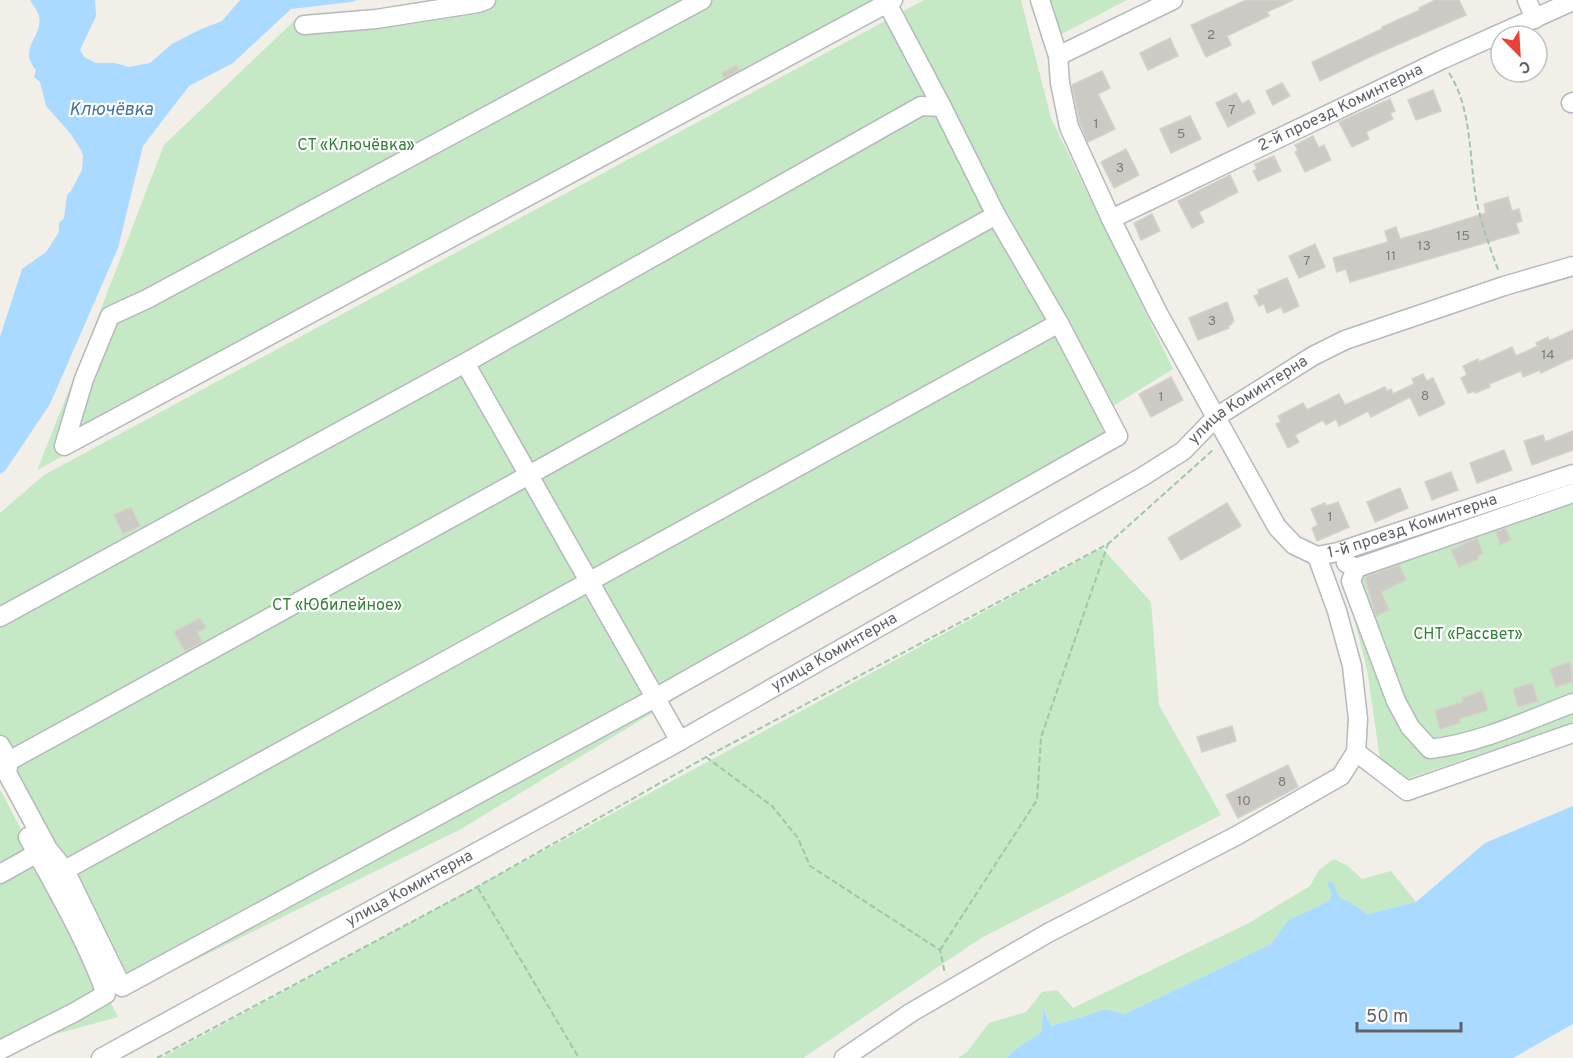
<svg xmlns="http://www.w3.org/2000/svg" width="1573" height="1058" font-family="Overpass,sans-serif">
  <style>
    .green { fill: #c5e8c5 }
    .water { fill: #aadaff }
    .building { fill: #cccac5; stroke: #d6d1c6; stroke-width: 1.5 }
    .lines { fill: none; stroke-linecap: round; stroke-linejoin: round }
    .minor-casing { stroke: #b5b8bc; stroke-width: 21 }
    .path { stroke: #9cc7a9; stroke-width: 2; stroke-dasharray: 6 3; stroke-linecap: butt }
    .minor { stroke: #fff; stroke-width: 18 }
    .labels { text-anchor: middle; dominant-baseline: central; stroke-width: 4.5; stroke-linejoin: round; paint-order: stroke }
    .number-label { font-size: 14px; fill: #7a7d7f }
    .street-label { font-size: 16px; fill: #5f6368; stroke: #fff }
    .park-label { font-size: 16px; fill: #348238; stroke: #fff }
    .water-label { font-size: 18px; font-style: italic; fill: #4174aa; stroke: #fff }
  </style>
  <rect width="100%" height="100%" fill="#f1efe8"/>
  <g class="green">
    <path d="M439 0H902L37 470 91 335 164 145 294 21Z"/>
    <path d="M924 0H1021L1051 118 1173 369 1102 413 1106 438 461 829 120 997 0 769V513L44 475Z"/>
    <path d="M1046 0H1127L1058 36Z"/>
    <path d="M1573 486V722L1384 787 1367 669 1341 568Z"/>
    <path d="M1102 548 1151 602 1159 705 1221 815 981 938 803 1058H161Z"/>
    <path d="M0 789 118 1017 27 1042 0 1056Z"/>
    <path d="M1334 859 1348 866 1362 879 1391 871 1416 902 1368 914 1348 901 1340 900 1332 882V894L1329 901 1287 921 1271 944 1125 1014 1106 1009 1052 1026 1046 1016 1044 1005 1042 1011 1043 1032 1014 1050 1007 1058H958L967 1052 989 1023 1026 1012 1042 992 1057 990 1073 1008 1249 923 1310 886 1319 870Z"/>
  </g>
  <g class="water">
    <path d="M30 0H95L96 16 80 50 84 57 96 63H115L129 67 150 63 172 44 199 30 222 21 240 0H357L352 2 291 9 233 63 189 86 143 146 118 248 50 404 5 471 0 474V337L22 269 46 252 59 232V223L64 218 67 195 71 191 82 170 83 156 81 150 70 133 46 106 40 82 34 77 36 70C17 47 43 38 39 17 38 11 33 5 30 0Z"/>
    <path d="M1573 806V1024L1513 1058H1007L1014 1050 1042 1032 1043 1003 1046 1016 1052 1026 1106 1009 1125 1014 1271 944 1287 921 1329 901 1332 894 1327 883 1332 881 1340 899 1348 901 1368 914 1416 902 1485 843Z"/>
  </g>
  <g class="building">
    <path d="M1246 0H1293L1267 12 1269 16 1227 36 1231 45 1206 57 1191 25Z"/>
    <path d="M1435 0H1459L1466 15 1376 54 1320 81 1312 62 1382 29V27L1420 10 1419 8Z"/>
    <path d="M1170 38 1178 56 1148 70 1140 53Z"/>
    <path d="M736 65 739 70 724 78 722 73Z"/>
    <path d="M1102 71 1110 88 1098 94 1115 129 1088 142 1080 123 1072 85Z"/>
    <path d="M1282 83 1290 96 1273 105 1266 91Z"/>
    <path d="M1433 90 1441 111 1416 120 1408 100Z"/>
    <path d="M1236 93 1242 104 1249 100 1255 113 1228 127 1216 103Z"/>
    <path d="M1390 99 1395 111 1390 113 1393 119 1366 132 1369 139 1352 147 1339 122Z"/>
    <path d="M1190 116 1201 139 1171 153 1160 129Z"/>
    <path d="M1313 136 1319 148 1324 145 1331 160 1305 172 1295 152 1298 150 1295 145Z"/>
    <path d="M1126 149 1139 175 1114 188 1101 162Z"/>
    <path d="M1274 156 1281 171 1258 181 1253 171 1257 169 1255 164Z"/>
    <path d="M1230 175 1238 192 1199 212 1204 222 1192 228 1178 201Z"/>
    <path d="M1508 197 1512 211 1519 209 1522 221 1516 223 1519 233 1350 282 1346 269 1337 272 1333 258 1388 242 1385 231 1396 227 1400 239 1432 230 1486 213 1484 204Z"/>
    <path d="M1152 214 1160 231 1141 240 1134 223Z"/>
    <path d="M1315 244 1325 267 1299 278 1289 256Z"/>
    <path d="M1287 278 1299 306 1284 313 1281 307 1267 313 1264 304 1259 306 1254 296 1259 294 1258 290Z"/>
    <path d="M1227 302 1234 321 1232 322V324L1228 326 1229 328 1198 340 1189 318Z"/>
    <path d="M1573 330V358L1541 373 1540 370 1523 377 1521 371 1489 384 1490 387 1475 393 1474 391 1468 393 1461 378 1467 375 1463 366 1478 359 1479 362 1512 347 1516 356 1538 346 1536 343 1548 337 1549 341Z"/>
    <path d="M1423 374 1427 381 1433 378 1445 404 1419 416 1410 397 1371 417 1368 411 1339 426 1336 419 1326 425 1323 420 1295 435 1299 442 1288 448 1276 424 1281 422 1278 416 1303 403 1307 410 1339 394 1345 405 1385 387 1387 391 1391 389 1393 394 1414 384 1412 379Z"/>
    <path d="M1171 377 1183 400 1151 417 1139 394Z"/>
    <path d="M1573 431V450L1532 465 1524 441 1543 435 1545 442Z"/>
    <path d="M1504 450 1512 470 1477 483 1470 463Z"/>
    <path d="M1451 472 1458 490 1432 500 1425 482Z"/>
    <path d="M1400 488 1408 508 1375 522 1367 502Z"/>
    <path d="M1338 502 1349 527 1317 541 1312 528 1318 525 1311 509 1325 503 1327 506Z"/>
    <path d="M1227 503 1241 526 1181 560 1168 538Z"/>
    <path d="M131 507 140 526 123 534 114 515Z"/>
    <path d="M1505 528 1511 540 1500 545 1496 532Z"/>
    <path d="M1477 538 1483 553 1477 556 1478 559 1459 567 1451 550Z"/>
    <path d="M1399 565 1406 580 1381 592 1389 610 1376 616 1365 577Z"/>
    <path d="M200 618 206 628 197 632 202 642 185 651 174 632Z"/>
    <path d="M1570 662 1573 682 1556 687 1550 669Z"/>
    <path d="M1532 683 1538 701 1518 707 1513 689Z"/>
    <path d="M1482 691 1488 710 1459 719 1460 723 1440 729 1435 710 1464 702 1462 698Z"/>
    <path d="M1232 726 1236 741 1202 752 1197 737Z"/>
    <path d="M1288 765 1298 787 1238 818 1226 795Z"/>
  </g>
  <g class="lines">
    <defs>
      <g id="minor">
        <path d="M702 0 147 299 110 316 84 379 64 446 893 0"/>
        <path id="s1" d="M1040 0 1058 56 1060 83 1069 127 1111 219 1158 313 1277 527 1294 545 1317 556 1338 552 1573 474"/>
        <path d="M1527 0 1535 19"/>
        <path d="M887 3 942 107"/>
        <path d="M304 25 376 19 478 3 486 0"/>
        <path d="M1058 56 1173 0"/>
        <path d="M1571 103 1573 102"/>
        <path id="s2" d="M1111 219 1441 60 1573 1"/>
        <path d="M465 363 680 741"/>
        <path d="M1346 563 1356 568 1573 493"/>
        <path d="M1356 568 1351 581 1396 701 1410 727 1430 749C1480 743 1526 721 1573 703"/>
        <path d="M0 617 465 363 921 106 942 107 996 215 529 475 9 761 0 745"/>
        <path d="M1356 752 1407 791 1573 733"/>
        <path d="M9 761 7 773 48 849 65 870 1059 323 996 215"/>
        <path d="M65 870 122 987 655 698 1118 436 1059 323"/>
        <path d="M0 874 34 855"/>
        <path d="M0 1050 75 1012 106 994C86 939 56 888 28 837"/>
        <path id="s3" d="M101 1058 669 747 1142 477 1183 451 1216 417 1313 356 1345 340 1504 286 1573 266"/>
        <path d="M844 1058 912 1012 1048 933 1236 836 1341 776 1356 752 1358 719 1352 666 1337 611 1317 556"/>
      </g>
    </defs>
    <use href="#minor" class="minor-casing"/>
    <g class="path">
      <path d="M1449 73C1472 108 1469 157 1476 198 1481 224 1490 248 1499 272"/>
      <path d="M706 757 772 806 798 838 810 866 940 950 945 974"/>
      <path d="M478 888 579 1058"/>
      <path d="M940 950 1037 800 1041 737 1108 544"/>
      <path d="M157 1058 477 887 706 757 1108 544 1214 449"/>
    </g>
    <use href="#minor" class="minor"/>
  </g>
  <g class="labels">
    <g class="number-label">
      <text x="1211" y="35">2</text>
      <text x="1232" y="110">7</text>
      <text x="1096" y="124">1</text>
      <text x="1181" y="134">5</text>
      <text x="1120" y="168">3</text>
      <text x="1463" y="236">15</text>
      <text x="1424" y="246">13</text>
      <text x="1391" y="256">11</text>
      <text x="1307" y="261">7</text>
      <text x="1212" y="321">3</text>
      <text x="1548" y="355">14</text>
      <text x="1425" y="396">8</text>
      <text x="1161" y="397">1</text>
      <text x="1330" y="517">1</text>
      <text x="1282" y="782">8</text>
      <text x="1244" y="801">10</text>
    </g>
    <g class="street-label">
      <text stroke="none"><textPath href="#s2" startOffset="255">2-й проезд Коминтерна</textPath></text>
      <text stroke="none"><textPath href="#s3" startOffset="1324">улица Коминтерна</textPath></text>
      <text stroke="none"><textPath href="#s1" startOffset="732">1-й проезд Коминтерна</textPath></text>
      <text stroke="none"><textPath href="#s3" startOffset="838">улица Коминтерна</textPath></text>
      <text stroke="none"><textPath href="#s3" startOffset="352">улица Коминтерна</textPath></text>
    </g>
    <g class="park-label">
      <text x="356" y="146">СТ «Ключёвка»</text>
      <text x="337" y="606">СТ «Юбилейное»</text>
      <text x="1468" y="635">СНТ «Рассвет»</text>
    </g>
    <g class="water-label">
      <text x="111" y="110">Ключёвка</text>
    </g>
  </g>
  <g transform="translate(1519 54) rotate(156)"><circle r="28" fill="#ffffff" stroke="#bfc1c3" stroke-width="1.5"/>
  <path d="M0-4.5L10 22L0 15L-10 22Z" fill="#ea4335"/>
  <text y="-9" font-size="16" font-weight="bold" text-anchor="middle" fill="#5f6368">С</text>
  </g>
  <path d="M1357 1022v9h104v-9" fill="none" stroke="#5f6368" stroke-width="3"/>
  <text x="1366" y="1022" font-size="18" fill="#5f6368" stroke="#ffffff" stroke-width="4.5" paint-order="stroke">50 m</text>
</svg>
